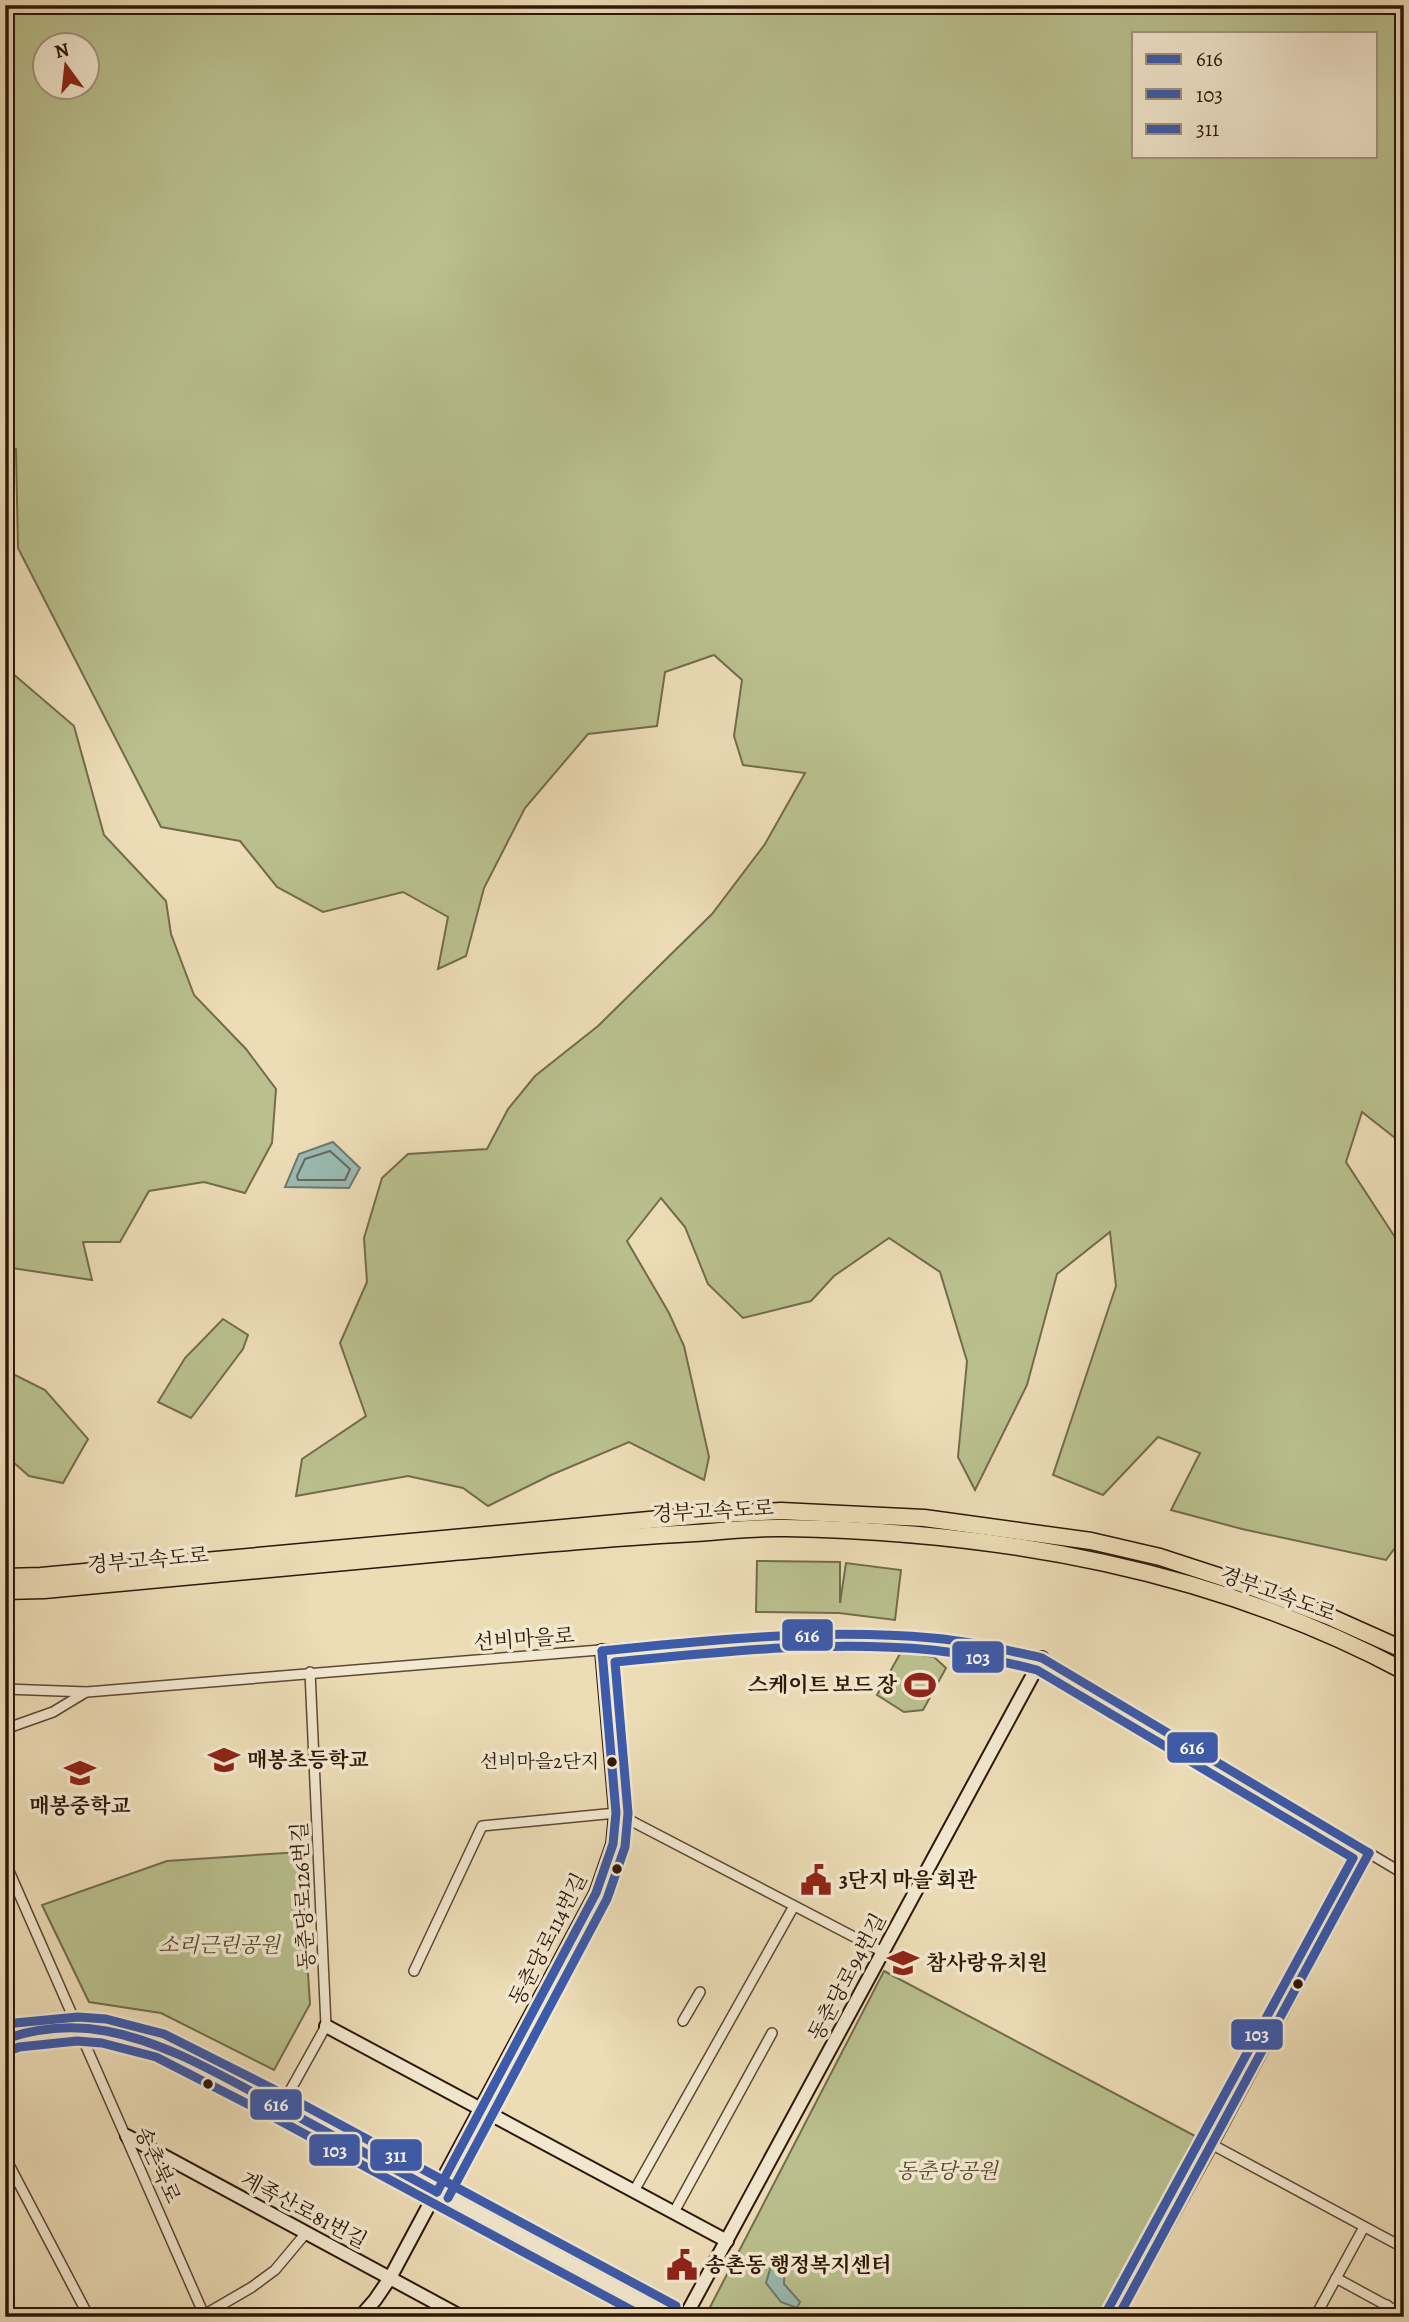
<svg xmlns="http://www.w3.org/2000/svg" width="1409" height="2322" font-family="Alegreya,'Noto Serif KR',serif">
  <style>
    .green { fill: #b9c08e; stroke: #736c4b; stroke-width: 2; fill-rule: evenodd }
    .water { fill: #9abbb3; stroke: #6e796f; stroke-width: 2 }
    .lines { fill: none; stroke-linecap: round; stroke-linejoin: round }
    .shore { stroke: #64695e; stroke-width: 2 }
    .street-casing { stroke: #5d4834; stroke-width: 12 }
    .secondary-casing { stroke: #2d1708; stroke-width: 16 }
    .highway-casing { stroke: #2d1708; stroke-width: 19 }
    .street { stroke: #f3e9d0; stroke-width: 9 }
    .secondary { stroke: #f3e9d0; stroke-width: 12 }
    .highway { stroke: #edddb7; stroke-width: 16 }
    .bus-1-casing { stroke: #f3e9d0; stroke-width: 14 }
    .bus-2-casing { stroke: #f3e9d0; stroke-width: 14 }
    .bus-3-casing { stroke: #f3e9d0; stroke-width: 14 }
    .bus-1 { stroke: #3d5bab; stroke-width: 9 }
    .bus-2 { stroke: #3d5bab; stroke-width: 9 }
    .bus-3 { stroke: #3d5bab; stroke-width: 9 }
    .bus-dot { fill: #2d1708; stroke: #f3e9d0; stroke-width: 2.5 }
    .labels { text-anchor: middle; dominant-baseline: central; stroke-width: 7; stroke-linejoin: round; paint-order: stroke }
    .bus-label { font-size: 19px; fill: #2d1708; stroke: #f3e9d0; text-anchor: end }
    .street-label { font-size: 21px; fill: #2d1708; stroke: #f3e9d0 }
    .poi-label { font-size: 21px; font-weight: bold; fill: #2d1708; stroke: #f3e9d0; text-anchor: start }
    .park-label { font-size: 21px; font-style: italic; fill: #574a30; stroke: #f3e9d0 }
    .line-badge { stroke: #f3e9d0; stroke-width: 2.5 }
    .badge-label { font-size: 19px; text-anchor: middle; font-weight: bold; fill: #fff }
  </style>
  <rect width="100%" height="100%" fill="#edddb7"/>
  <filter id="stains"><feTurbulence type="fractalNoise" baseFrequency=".00286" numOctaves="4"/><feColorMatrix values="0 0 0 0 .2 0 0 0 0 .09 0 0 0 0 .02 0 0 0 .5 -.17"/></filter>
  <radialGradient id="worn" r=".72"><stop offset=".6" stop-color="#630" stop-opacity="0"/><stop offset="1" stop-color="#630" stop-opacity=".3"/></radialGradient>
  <g class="green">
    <path d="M5 5H1404V1145L1362 1112 1346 1162 1404 1251V1536L1386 1560 1242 1529 1171 1510 1200 1453 1158 1437 1103 1495 1053 1475 1116 1286 1110 1232 1057 1274 1027 1385 975 1490 958 1457 967 1361 940 1272 889 1238 834 1276 811 1301 743 1318 708 1284 685 1227 661 1198 627 1241 669 1313 684 1346 709 1457 704 1480 629 1442 551 1475 488 1506 463 1488 408 1476 296 1496 302 1459 366 1416 340 1343 367 1282 364 1238 382 1178 408 1154 487 1149 508 1109 535 1076 598 1026 712 914 765 844 805 773 743 765 734 736 742 680 714 655 665 672 657 726 588 734 525 808 484 888 466 956 438 969 448 917 403 892 323 912 277 887 240 841 161 827 18 548 16 449 5 446ZM1134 33H1376V156H1134ZM46 46H88V88H46Z"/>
    <path d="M5 667 74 726 104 835 166 901 171 934 194 995 246 1049 276 1089 272 1143 245 1193 204 1182 149 1191 120 1242H83L92 1280 5 1267Z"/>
    <path d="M223 1319 248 1335 243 1349 191 1418 158 1402 185 1358Z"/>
    <path d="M5 1370 45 1390 88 1439 63 1483 29 1476 5 1455Z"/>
    <path d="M757 1561 840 1562V1603L846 1563 901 1570 895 1620 839 1613 756 1612Z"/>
    <path d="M901 1652 934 1657 946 1668 923 1710 904 1712 877 1695Z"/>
    <path d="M300 1852 310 2004 274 2070 161 2013 89 2002 42 1905 167 1861Z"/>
    <path d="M884 1971 1195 2136 1099 2317H720L708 2311Z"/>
  </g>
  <g class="water">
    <path d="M333 1142 360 1168 349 1188 285 1187 299 1154Z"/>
    <path d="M773 2259 785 2261 784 2284 800 2302 797 2308 781 2302 766 2283Z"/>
  </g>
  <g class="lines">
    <path class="shore" d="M330 1151 350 1169 345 1180H298L297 1176 305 1159Z"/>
    <defs>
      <g id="street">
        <path d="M5 1689 87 1692 781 1635C869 1633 957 1635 1042 1658L1404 1874"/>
        <path d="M5 1729 53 1712 86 1692"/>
        <path d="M5 1862 205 2317"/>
        <path d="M414 1971 482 1826 616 1813 883 1952"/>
        <path d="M683 2021 700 1992"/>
        <path d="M281 2107 326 2026 310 1672"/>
        <path d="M1213 2145 1404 2248"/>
        <path d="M5 2157 89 2317"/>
        <path d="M634 2191 794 1906"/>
        <path d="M674 2212 772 2033"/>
        <path d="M1336 2278 1404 2315"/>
        <path d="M204 2315 252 2287 275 2270 306 2233"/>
        <path d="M1118 2317 1213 2145 1369 1853"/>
        <path d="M1315 2317 1364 2227"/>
        <path d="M1382 2317 1387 2305"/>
      </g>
      <g id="secondary">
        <path d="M326 2026 727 2241"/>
        <path d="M5 2039 16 2035 77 2029 104 2031 160 2045 281 2107 670 2317"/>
        <path d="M127 2136 462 2317"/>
        <path d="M360 2317 375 2300 390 2278 596 1893 613 1844 616 1813 602 1651"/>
        <path d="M685 2317 1042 1658"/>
      </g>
      <g id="highway">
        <path d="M5 1577 41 1576 703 1515 781 1511 924 1518 1091 1541 1160 1557 1252 1587 1328 1616 1404 1650"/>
        <path d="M5 1591 44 1590C180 1578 316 1565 453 1552 534 1545 614 1537 695 1533 725 1531 756 1527 786 1528 1000 1532 1213 1569 1404 1671"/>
      </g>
    </defs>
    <use href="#street" class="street-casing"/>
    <use href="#secondary" class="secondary-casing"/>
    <use href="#highway" class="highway-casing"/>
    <use href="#street" class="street"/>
    <use href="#secondary" class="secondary"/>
    <use href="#highway" class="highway"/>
    <defs>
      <g id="bus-1">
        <path d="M602 1651C712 1640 822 1628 932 1638 969 1641 1006 1650 1042 1658L1369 1853"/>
        <path d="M5 2039C37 2028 72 2025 106 2031 160 2041 210 2069 258 2095 318 2127 377 2160 437 2192"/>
        <path d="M437 2192 596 1893 613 1844 616 1813 602 1651"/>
        <path d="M1118 2317 1369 1853"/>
      </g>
      <g id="bus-2">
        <path d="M9 2051 19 2047 77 2041 102 2043 156 2057 275 2118 644 2317"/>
        <path d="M448 2198 607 1899 625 1847 628 1813 615 1662C720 1652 826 1640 932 1650 968 1654 1002 1661 1037 1670L1353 1858 1107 2311"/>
      </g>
      <path id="bus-3" d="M5 2026 15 2023 78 2017 106 2019 164 2034 287 2096 676 2306"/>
    </defs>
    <use href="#bus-1" class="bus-1-casing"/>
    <use href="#bus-2" class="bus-2-casing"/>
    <use href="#bus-3" class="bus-3-casing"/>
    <use href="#bus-1" class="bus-1"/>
    <use href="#bus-2" class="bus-2"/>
    <use href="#bus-3" class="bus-3"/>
  </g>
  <defs>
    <symbol id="stadium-bare" viewBox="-9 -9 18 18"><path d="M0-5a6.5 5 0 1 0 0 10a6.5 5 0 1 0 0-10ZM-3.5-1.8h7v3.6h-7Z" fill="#8f2418" stroke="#f3e9d0" stroke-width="2.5" paint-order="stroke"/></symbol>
    <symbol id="school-bare" viewBox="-9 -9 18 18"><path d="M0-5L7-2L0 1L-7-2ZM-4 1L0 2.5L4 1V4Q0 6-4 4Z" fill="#8f2418" stroke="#f3e9d0" stroke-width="2.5" paint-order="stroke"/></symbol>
    <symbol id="civic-bare" viewBox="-9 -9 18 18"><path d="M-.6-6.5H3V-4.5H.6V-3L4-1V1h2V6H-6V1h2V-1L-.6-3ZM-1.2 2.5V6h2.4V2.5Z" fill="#8f2418" stroke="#f3e9d0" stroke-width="2.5" paint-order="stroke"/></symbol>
  </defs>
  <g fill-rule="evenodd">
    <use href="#stadium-bare" x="898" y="1663" width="44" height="44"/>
    <use href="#school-bare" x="202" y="1738" width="44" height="44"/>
    <use href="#school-bare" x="58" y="1751" width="44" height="44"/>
    <use href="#civic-bare" x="794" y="1858" width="44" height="44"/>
    <use href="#school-bare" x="881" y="1941" width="44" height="44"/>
    <use href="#civic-bare" x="660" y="2243" width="44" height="44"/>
  </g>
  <g class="bus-dot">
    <circle cx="612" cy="1762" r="6"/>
    <circle cx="617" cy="1869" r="6"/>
    <circle cx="1298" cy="1984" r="6"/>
    <circle cx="208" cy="2084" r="6"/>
  </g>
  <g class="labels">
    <g class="bus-label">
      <text x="599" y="1762">선비마을2단지</text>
    </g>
    <g class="street-label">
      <text transform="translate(713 1511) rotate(-3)">경부고속도로</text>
      <text transform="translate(148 1560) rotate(-5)">경부고속도로</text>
      <text transform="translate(1278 1594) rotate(20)">경부고속도로</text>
      <text transform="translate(524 1639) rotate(-4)">선비마을로</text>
      <text transform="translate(303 1896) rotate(-93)">동춘당로126번길</text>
      <text transform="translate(548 1939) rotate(-63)">동춘당로114번길</text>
      <text transform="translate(847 1977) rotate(-62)">동춘당로94번길</text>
      <text transform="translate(158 2165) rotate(66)">송촌북로</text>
      <text transform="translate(304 2210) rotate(28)">계족산로81번길</text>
    </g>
    <g class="poi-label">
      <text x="897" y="1685" text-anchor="end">스케이트 보드 장</text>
      <text x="247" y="1760">매봉초등학교</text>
      <text x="80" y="1806" text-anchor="middle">매봉중학교</text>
      <text x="839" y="1880">3단지 마을 회관</text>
      <text x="926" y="1963">참사랑유치원</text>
      <text x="705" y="2265">송촌동 행정복지센터</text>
    </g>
    <g class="park-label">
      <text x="219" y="1945">소리근린공원</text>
      <text x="947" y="2171">동춘당공원</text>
    </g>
  </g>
  <g class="line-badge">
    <rect x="781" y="1618" width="53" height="34" rx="7" fill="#3d5bab"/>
    <rect x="951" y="1640" width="54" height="34" rx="7" fill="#3d5bab"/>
    <rect x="1166" y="1731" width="53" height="33" rx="7" fill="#3d5bab"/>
    <rect x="1230" y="2018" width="54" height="33" rx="7" fill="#3d5bab"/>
    <rect x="249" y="2088" width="54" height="33" rx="7" fill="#3d5bab"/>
    <rect x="308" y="2133" width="53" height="34" rx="7" fill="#3d5bab"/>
    <rect x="369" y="2138" width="54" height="34" rx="7" fill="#3d5bab"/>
  </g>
  <g class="badge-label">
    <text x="807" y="1642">616</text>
    <text x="978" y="1664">103</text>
    <text x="1192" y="1754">616</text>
    <text x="1257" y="2041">103</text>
    <text x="276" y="2111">616</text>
    <text x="335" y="2157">103</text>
    <text x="396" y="2162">311</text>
  </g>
  <rect width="1409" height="2322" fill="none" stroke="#edddb7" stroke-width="28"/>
  <rect x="7" y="7" width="1395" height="2308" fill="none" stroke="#2d1708" stroke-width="3.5"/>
  <rect x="14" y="14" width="1381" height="2294" fill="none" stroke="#2d1708" stroke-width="2"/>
  <rect x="1132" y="32" width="245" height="126" fill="#f3e9d0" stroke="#a49580" stroke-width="2"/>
  <rect x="1146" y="54" width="35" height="10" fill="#3d5bab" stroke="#a49580" stroke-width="2"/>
  <text x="1196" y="66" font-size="21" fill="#2d1708">616</text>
  <rect x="1146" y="89" width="35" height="10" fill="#3d5bab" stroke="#a49580" stroke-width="2"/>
  <text x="1196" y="102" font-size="21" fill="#2d1708">103</text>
  <rect x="1146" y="124" width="35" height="10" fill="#3d5bab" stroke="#a49580" stroke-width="2"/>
  <text x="1196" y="136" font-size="21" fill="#2d1708">311</text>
  <g transform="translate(66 66) rotate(345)"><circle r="33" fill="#f3e9d0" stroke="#a49580" stroke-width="2"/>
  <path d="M0-5L12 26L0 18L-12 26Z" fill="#8f2418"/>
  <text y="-10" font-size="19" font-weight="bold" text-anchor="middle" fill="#2d1708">N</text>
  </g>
  <rect width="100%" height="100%" filter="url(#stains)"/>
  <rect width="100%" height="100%" fill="url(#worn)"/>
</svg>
